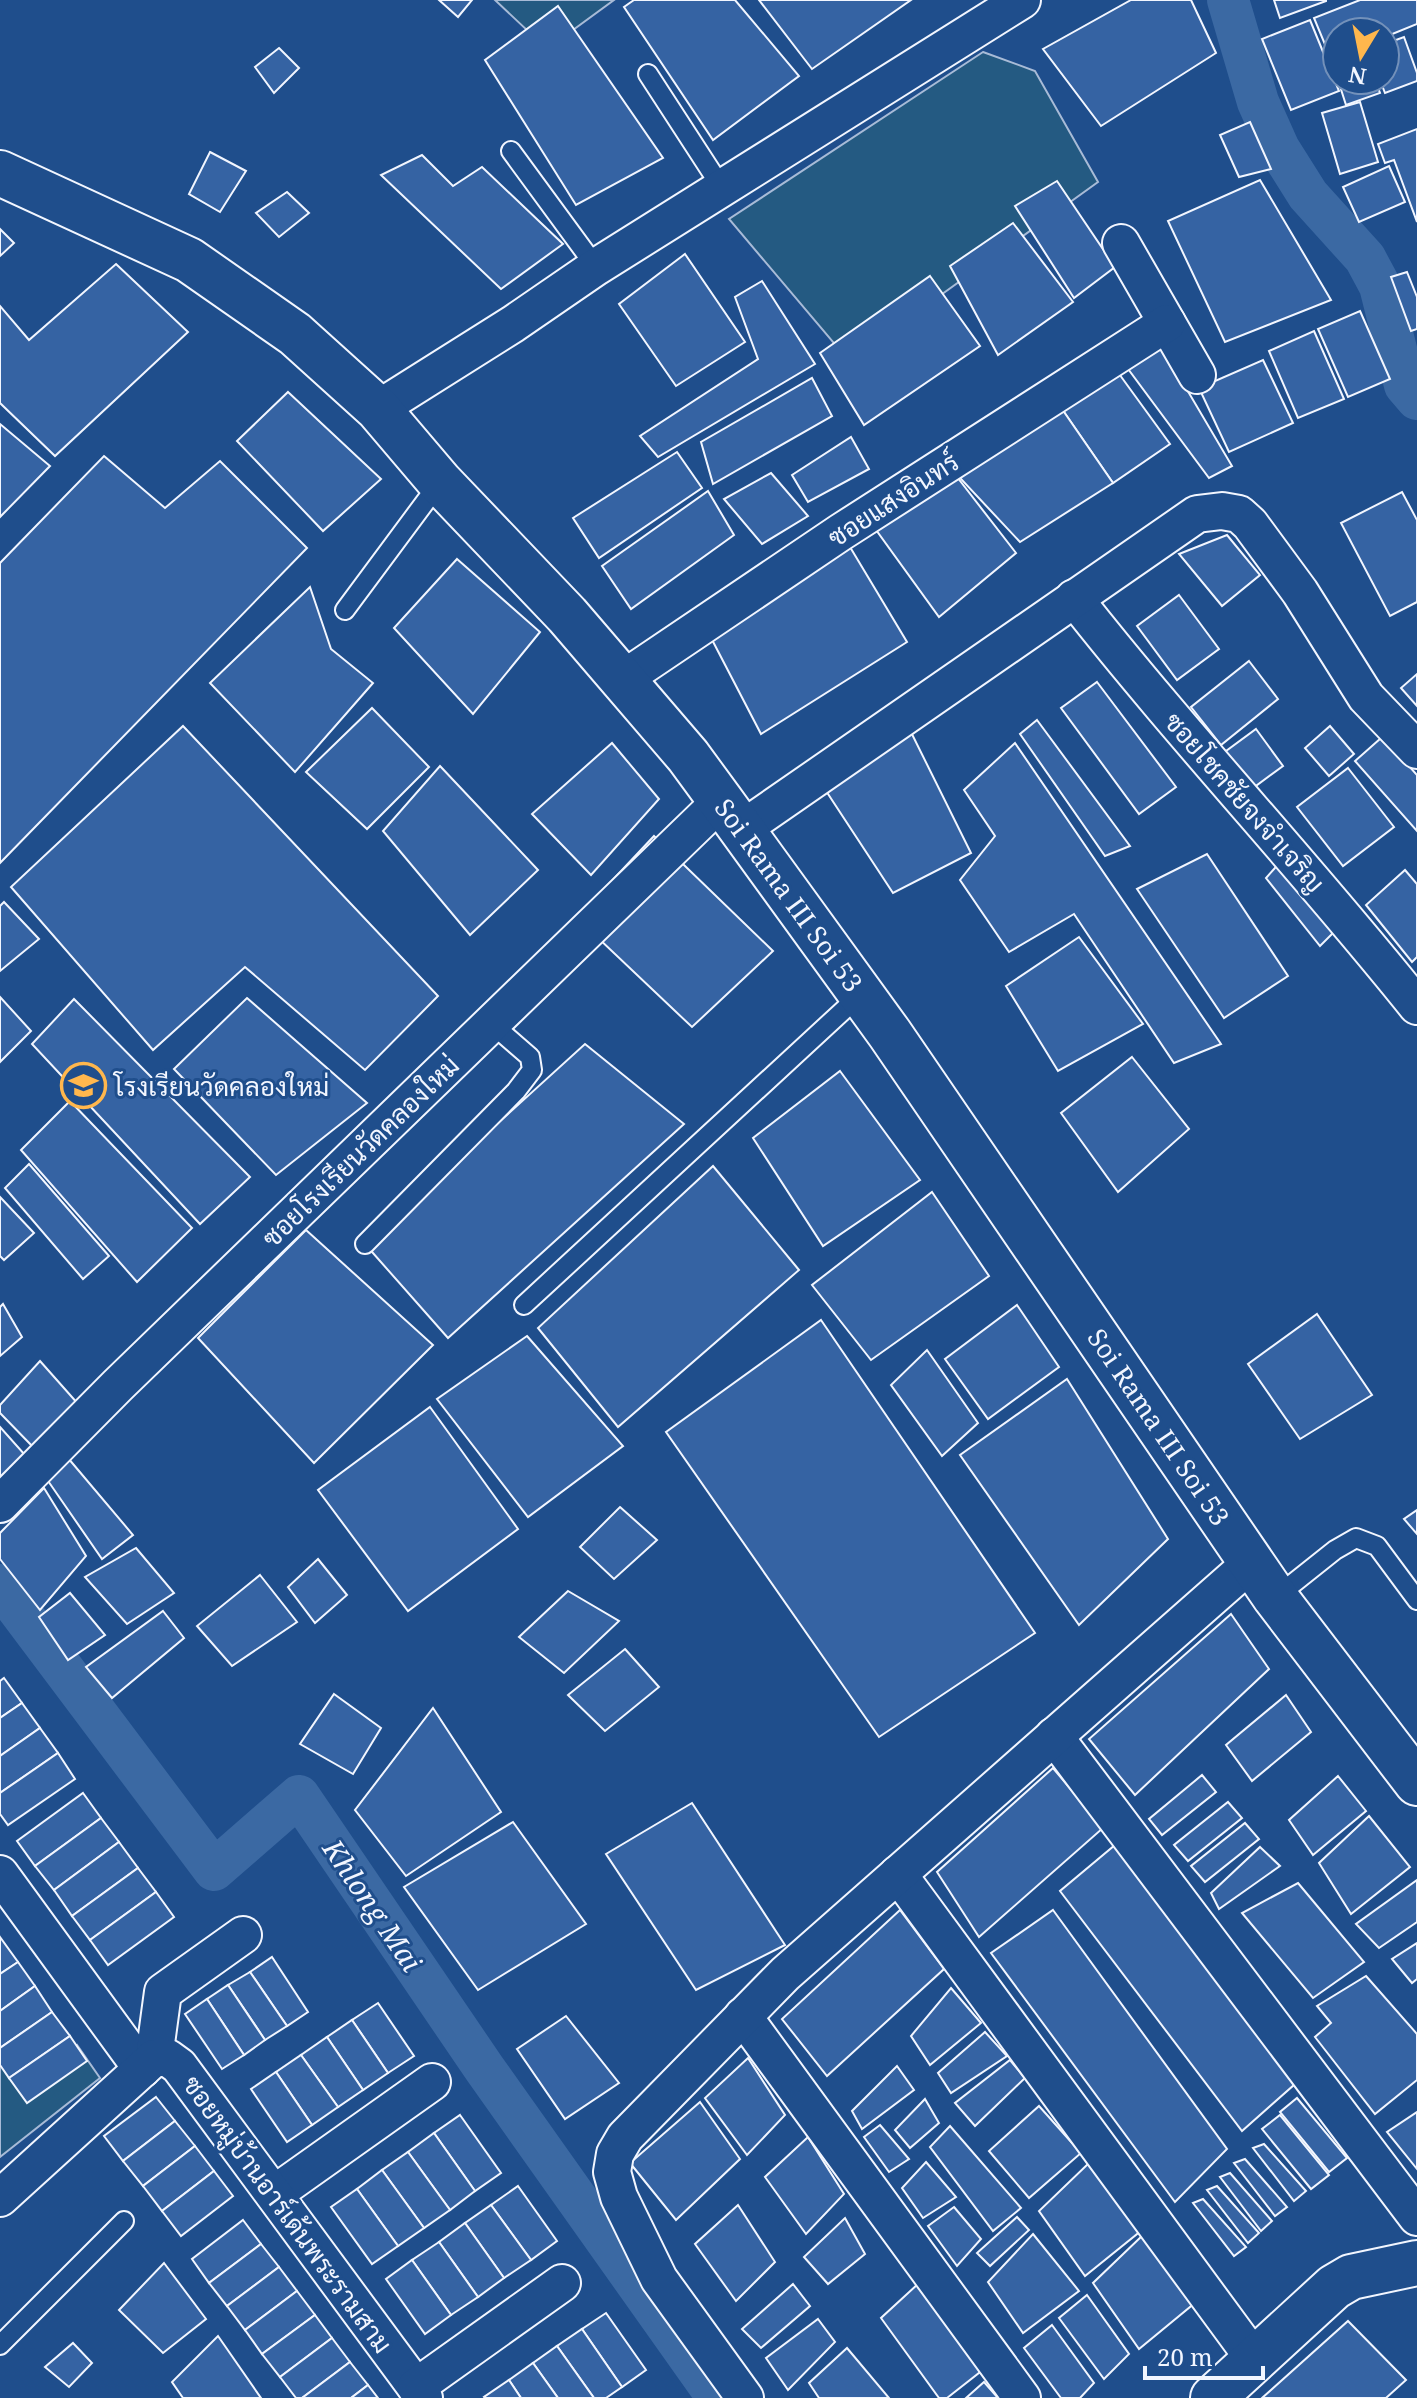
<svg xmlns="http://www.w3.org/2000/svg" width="1417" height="2398" font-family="'Noto Serif',Sarabun,serif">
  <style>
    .green { fill: #245a82; stroke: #a8bbd7; stroke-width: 2 }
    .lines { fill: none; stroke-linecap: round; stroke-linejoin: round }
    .canal { stroke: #3b69a3; stroke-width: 42 }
    .building { fill: #3563a3; stroke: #f2f6ff; stroke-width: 2 }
    .service-casing { stroke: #f2f6ff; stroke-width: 22 }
    .minor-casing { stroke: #f2f6ff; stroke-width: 40 }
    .tertiary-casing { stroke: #f2f6ff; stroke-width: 48 }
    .service { stroke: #1f4e8c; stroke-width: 18 }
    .minor { stroke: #1f4e8c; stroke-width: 36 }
    .tertiary { stroke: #1f4e8c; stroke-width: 44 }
    .labels { text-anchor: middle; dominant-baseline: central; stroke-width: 6; stroke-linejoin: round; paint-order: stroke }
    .street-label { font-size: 26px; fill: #f2f6ff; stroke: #1f4e8c }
    .poi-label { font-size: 26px; fill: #f2f6ff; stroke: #1f4e8c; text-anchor: start }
    .water-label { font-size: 28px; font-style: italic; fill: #f2f6ff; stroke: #1f4e8c }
  </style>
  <rect width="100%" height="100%" fill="#1f4e8c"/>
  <g class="green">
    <path d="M495 0H614L547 49Z"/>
    <path d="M983 52 1035 71 1098 182 849 361 729 219Z"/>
    <path d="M0 2030 35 2076 77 2045 100 2078 0 2157Z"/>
  </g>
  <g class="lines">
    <g class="canal">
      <path d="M1228 0 1258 102 1279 149 1308 195 1365 258 1380 286 1405 385 1417 399"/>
      <path d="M0 1585 214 1870 299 1796 484 2068 718 2398"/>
    </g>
  </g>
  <g class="building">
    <path d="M439 0H472L458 17Z"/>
    <path d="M634 0H735L799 76 713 140 624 7Z"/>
    <path d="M759 0H911L812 69Z"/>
    <path d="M1131 0H1191L1216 53 1101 126 1043 49Z"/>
    <path d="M1274 0H1326V1L1280 18Z"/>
    <path d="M1360 0H1417V24L1385 37V32H1337V56L1331 59 1314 18Z"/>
    <path d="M558 6 663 158 576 205 485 60Z"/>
    <path d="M1310 20 1339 91 1291 110 1262 39Z"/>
    <path d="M1404 37 1417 73V81L1385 93 1380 80H1385V44Z"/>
    <path d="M279 48 299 68 274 93 255 67Z"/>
    <path d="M1338 80H1375L1380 93 1346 105Z"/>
    <path d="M1360 102 1378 162 1340 174 1322 113Z"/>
    <path d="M1250 122 1271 169 1239 177 1220 135Z"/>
    <path d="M1417 129V222L1394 160 1385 163 1378 144Z"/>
    <path d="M210 152 246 171 220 212 189 194Z"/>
    <path d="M422 155 453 186 482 167 563 244 501 289 381 175Z"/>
    <path d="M1389 166 1405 202 1359 222 1343 187Z"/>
    <path d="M1260 180 1331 300 1225 342 1168 221Z"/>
    <path d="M1057 181 1115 267 1074 298 1015 206Z"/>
    <path d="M287 192 309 213 279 237 256 213Z"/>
    <path d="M1013 223 1073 302 998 355 950 266Z"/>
    <path d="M0 229 14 243 0 256Z"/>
    <path d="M685 254 745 342 676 386 619 304Z"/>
    <path d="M116 264 188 332 55 456 0 403V306L29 340Z"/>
    <path d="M1407 272 1417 297V329L1411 331 1391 277Z"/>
    <path d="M930 276 980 346 864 425 820 353Z"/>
    <path d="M762 281 815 364 658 457 640 436 758 359 735 297Z"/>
    <path d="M1360 311 1390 379 1348 397 1318 329Z"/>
    <path d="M1314 331 1344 399 1298 418 1269 351Z"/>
    <path d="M1153 332 1232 466 1209 478 1117 354Z"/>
    <path d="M1109 360 1170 444 1113 483 1053 396Z"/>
    <path d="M1263 360 1293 423 1229 452 1199 388Z"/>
    <path d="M812 378 832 416 713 484 701 442Z"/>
    <path d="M288 392 381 479 323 531 237 441Z"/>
    <path d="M1053 396 1113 483 1020 542 947 464Z"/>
    <path d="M0 424 50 466 0 517Z"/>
    <path d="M851 437 869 469 808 502 792 475Z"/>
    <path d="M677 452 702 488 599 558 573 518Z"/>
    <path d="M104 456 165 508 220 461 307 548 0 863V563Z"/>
    <path d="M947 464 1016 553 939 617 866 516Z"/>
    <path d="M771 473 808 516 762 544 724 499Z"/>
    <path d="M708 491 734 535 631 609 602 566Z"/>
    <path d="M1402 492 1417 520V602L1390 616 1341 523Z"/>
    <path d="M841 532 907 642 761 734 708 632Z"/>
    <path d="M1227 535 1260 575 1222 606 1179 554Z"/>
    <path d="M457 559 540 632 473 714 394 628Z"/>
    <path d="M310 587 331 649 373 683 295 772 210 683Z"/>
    <path d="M1179 595 1219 649 1177 680 1137 626Z"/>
    <path d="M1249 661 1278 699 1221 745 1191 707Z"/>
    <path d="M1417 674V706L1401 688Z"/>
    <path d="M1097 682 1176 787 1139 814 1061 708Z"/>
    <path d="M898 706 971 853 893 893 811 768Z"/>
    <path d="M372 708 429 767 367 829 306 772Z"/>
    <path d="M1037 720 1130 846 1105 856 1020 734Z"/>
    <path d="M183 726 438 996 365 1070 245 967 153 1050 11 887Z"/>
    <path d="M1330 726 1354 754 1329 776 1305 748Z"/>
    <path d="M1256 729 1283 766 1249 791 1222 754Z"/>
    <path d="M1381 735 1417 775V831L1355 761 1381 738Z"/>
    <path d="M612 743 659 799 591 875 532 814Z"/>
    <path d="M1015 743 1221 1044 1174 1063 1074 914 1009 952 960 880 995 836 964 790Z"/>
    <path d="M440 766 538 870 470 935 383 831Z"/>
    <path d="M1348 768 1394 827 1343 866 1297 807Z"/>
    <path d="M654 836 773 951 692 1027 577 918Z"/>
    <path d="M1207 854 1288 976 1224 1018 1137 889Z"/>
    <path d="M1283 859 1339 927 1320 946 1266 878Z"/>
    <path d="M1405 870 1417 884V957L1412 962 1366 905Z"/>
    <path d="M4 902 39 939 0 971V906Z"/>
    <path d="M1079 937 1143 1024 1058 1071 1006 986Z"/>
    <path d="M0 997 31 1031 0 1062Z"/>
    <path d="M247 998 367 1103 276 1175 174 1069Z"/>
    <path d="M74 999 250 1177 200 1224 32 1044Z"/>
    <path d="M585 1044 684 1124 448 1338 365 1244Z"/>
    <path d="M1132 1057 1189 1129 1118 1192 1061 1113Z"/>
    <path d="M840 1071 920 1180 823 1246 753 1138Z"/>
    <path d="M70 1101 192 1228 137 1282 21 1150Z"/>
    <path d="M29 1164 109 1256 83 1279 5 1188Z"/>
    <path d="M713 1166 799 1270 618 1427 538 1328Z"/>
    <path d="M932 1192 989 1276 871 1360 812 1285Z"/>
    <path d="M0 1197 34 1233 4 1260 0 1256Z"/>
    <path d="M306 1230 433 1345 314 1463 198 1338Z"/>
    <path d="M3 1304 22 1337 0 1356V1307Z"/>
    <path d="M1017 1305 1059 1367 988 1419 945 1359Z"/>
    <path d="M1317 1314 1372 1395 1300 1439 1248 1364Z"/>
    <path d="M821 1320 1035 1633 879 1737 666 1432Z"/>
    <path d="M527 1336 623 1446 528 1517 437 1399Z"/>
    <path d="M927 1350 978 1423 942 1456 891 1385Z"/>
    <path d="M40 1361 79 1405 35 1449 0 1413V1405Z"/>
    <path d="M1067 1379 1168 1539 1079 1625 960 1455Z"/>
    <path d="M430 1407 518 1529 408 1611 318 1490Z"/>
    <path d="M0 1427 25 1455 0 1482Z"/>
    <path d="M68 1458 133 1535 102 1559 46 1478Z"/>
    <path d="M44 1488 86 1556 40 1610 0 1559V1533Z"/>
    <path d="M620 1507 657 1540 614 1579 580 1547Z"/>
    <path d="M1417 1510V1534L1404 1519Z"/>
    <path d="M136 1548 174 1593 127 1624 85 1577Z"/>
    <path d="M318 1559 347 1595 315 1623 288 1587Z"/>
    <path d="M260 1575 297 1622 232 1666 197 1626Z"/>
    <path d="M568 1591 619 1621 564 1673 519 1637Z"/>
    <path d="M70 1593 105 1635 68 1660 39 1617Z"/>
    <path d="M163 1611 184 1638 112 1698 86 1667Z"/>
    <path d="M1231 1614 1269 1669 1135 1795 1089 1739Z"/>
    <path d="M625 1649 659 1687 605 1731 568 1695Z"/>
    <path d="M4 1678 22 1703 0 1718V1681Z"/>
    <path d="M334 1694 381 1728 353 1774 300 1744Z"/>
    <path d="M1286 1695 1311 1732 1252 1781 1226 1745Z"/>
    <path d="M22 1703 40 1728 0 1756V1718Z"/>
    <path d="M433 1708 501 1812 406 1876 355 1810Z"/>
    <path d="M40 1728 58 1753 0 1793V1756Z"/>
    <path d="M58 1753 75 1779 8 1825 0 1814V1793Z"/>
    <path d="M1053 1768 1103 1828 979 1937 937 1872Z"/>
    <path d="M1202 1775 1216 1792 1162 1835 1149 1819Z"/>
    <path d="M1338 1776 1366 1811 1313 1855 1289 1820Z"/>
    <path d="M83 1793 101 1818 35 1866 17 1841Z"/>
    <path d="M1228 1802 1242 1818 1188 1861 1174 1845Z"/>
    <path d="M692 1803 785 1945 696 1990 606 1854Z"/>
    <path d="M1369 1816 1410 1867 1351 1914 1319 1863Z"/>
    <path d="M101 1818 119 1842 54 1890 35 1866Z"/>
    <path d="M513 1822 586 1924 478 1990 404 1887Z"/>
    <path d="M1245 1823 1259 1839 1205 1882 1191 1866Z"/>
    <path d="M119 1842 138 1868 72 1916 54 1890Z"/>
    <path d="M1115 1845 1295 2084 1242 2131 1060 1891Z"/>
    <path d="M1260 1847 1280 1866 1219 1909 1211 1893Z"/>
    <path d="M138 1868 156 1892 90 1940 72 1916Z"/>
    <path d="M1417 1880V1922L1379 1948 1356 1924Z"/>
    <path d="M1298 1883 1364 1962 1313 1998 1242 1913Z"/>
    <path d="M156 1892 174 1917 108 1965 90 1940Z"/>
    <path d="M900 1910 944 1969 827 2076 782 2019Z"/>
    <path d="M1053 1910 1227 2149 1175 2202 991 1953Z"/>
    <path d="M0 1937 18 1962 0 1974Z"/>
    <path d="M1417 1943V1979L1412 1983 1392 1959Z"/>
    <path d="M272 1957 308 2012 287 2026 250 1972Z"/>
    <path d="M18 1962 35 1986 0 2011V1974Z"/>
    <path d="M250 1972 287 2026 265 2040 228 1985Z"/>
    <path d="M1366 1976 1417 2034V2080L1375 2114 1315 2037 1331 2023 1317 2006Z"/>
    <path d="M228 1985 265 2040 244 2055 207 1999Z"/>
    <path d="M35 1986 52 2012 0 2048V2011Z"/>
    <path d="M951 1988 981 2023 930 2065 911 2036Z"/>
    <path d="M207 1999 244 2055 222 2069 185 2014Z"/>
    <path d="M378 2003 414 2056 388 2073 352 2020Z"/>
    <path d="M52 2012 70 2036 9 2078 0 2065V2048Z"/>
    <path d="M566 2016 619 2083 565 2119 517 2049Z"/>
    <path d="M352 2020 388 2073 363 2090 327 2037Z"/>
    <path d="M985 2032 1007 2056 951 2093 938 2073Z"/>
    <path d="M70 2036 87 2061 27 2103 9 2078Z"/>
    <path d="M327 2037 363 2090 338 2107 301 2055Z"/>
    <path d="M301 2055 338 2107 312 2125 276 2072Z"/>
    <path d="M748 2058 785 2115 747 2155 705 2098Z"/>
    <path d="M1010 2060 1025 2078 975 2126 955 2103Z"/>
    <path d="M897 2066 914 2090 862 2129 852 2111Z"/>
    <path d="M276 2072 312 2125 287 2142 251 2089Z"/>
    <path d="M156 2097 175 2121 123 2161 104 2136Z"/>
    <path d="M1297 2098 1347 2158 1329 2172 1280 2112Z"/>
    <path d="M925 2099 939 2123 910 2148 895 2130Z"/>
    <path d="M700 2102 740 2159 676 2220 630 2163Z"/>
    <path d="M1039 2106 1081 2153 1029 2198 989 2151Z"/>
    <path d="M1417 2112V2169L1387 2132Z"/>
    <path d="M460 2115 501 2173 475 2191 434 2133Z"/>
    <path d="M1280 2115 1329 2175 1311 2189 1262 2129Z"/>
    <path d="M175 2121 195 2146 143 2186 123 2161Z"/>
    <path d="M880 2125 909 2159 889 2172 864 2137Z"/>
    <path d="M950 2126 1021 2208 993 2231 930 2147Z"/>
    <path d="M434 2133 475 2191 450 2210 408 2152Z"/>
    <path d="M808 2137 844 2194 806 2234 765 2177Z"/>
    <path d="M1264 2144 1306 2191 1294 2201 1253 2148Z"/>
    <path d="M195 2146 214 2171 162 2211 143 2186Z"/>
    <path d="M408 2152 450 2210 424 2228 382 2170Z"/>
    <path d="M1245 2159 1287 2207 1275 2216 1234 2163Z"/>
    <path d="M926 2162 956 2197 923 2218 902 2188Z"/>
    <path d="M1090 2162 1142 2230 1085 2276 1039 2211Z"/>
    <path d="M382 2170 424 2228 398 2246 357 2189Z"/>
    <path d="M214 2171 233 2196 181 2236 162 2211Z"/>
    <path d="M1230 2173 1272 2221 1261 2231 1220 2177Z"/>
    <path d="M518 2186 557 2241 531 2260 491 2205Z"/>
    <path d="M1217 2186 1259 2233 1248 2243 1207 2190Z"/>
    <path d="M357 2189 398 2246 372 2264 331 2207Z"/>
    <path d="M1203 2199 1246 2247 1234 2256 1193 2203Z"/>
    <path d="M491 2205 531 2260 504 2278 465 2223Z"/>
    <path d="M738 2205 775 2262 736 2301 695 2244Z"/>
    <path d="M954 2207 981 2239 957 2266 928 2226Z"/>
    <path d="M1017 2217 1029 2230 990 2266 977 2253Z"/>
    <path d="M845 2218 865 2254 828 2284 804 2257Z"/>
    <path d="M243 2220 261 2244 209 2283 192 2259Z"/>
    <path d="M465 2223 504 2278 478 2297 439 2242Z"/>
    <path d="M1033 2234 1079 2291 1023 2333 988 2282Z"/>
    <path d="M1144 2234 1196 2302 1139 2349 1093 2283Z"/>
    <path d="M439 2242 478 2297 451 2315 412 2260Z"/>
    <path d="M261 2244 279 2267 227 2306 209 2283Z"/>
    <path d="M412 2260 451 2315 425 2334 386 2279Z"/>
    <path d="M164 2263 206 2319 163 2353 119 2310Z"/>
    <path d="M279 2267 297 2291 245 2330 227 2306Z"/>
    <path d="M919 2283 989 2365 947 2398H939L881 2318Z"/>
    <path d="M793 2284 810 2306 761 2348 742 2329Z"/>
    <path d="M297 2291 315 2315 262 2354 245 2330Z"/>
    <path d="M1087 2295 1129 2354 1104 2379 1059 2318Z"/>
    <path d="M606 2313 646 2370 622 2387 582 2329Z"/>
    <path d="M315 2315 332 2338 280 2377 262 2354Z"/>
    <path d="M818 2319 835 2342 788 2390 766 2358Z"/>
    <path d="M1348 2321 1406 2380 1386 2398H1262Z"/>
    <path d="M1052 2325 1094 2383 1080 2398H1061L1024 2348Z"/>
    <path d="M582 2329 622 2387 606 2398H594L557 2346Z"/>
    <path d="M218 2336 261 2398H183L172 2382Z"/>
    <path d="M332 2338 350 2362 302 2398H296L280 2377Z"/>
    <path d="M73 2343 92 2363 69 2387 45 2367Z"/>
    <path d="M557 2346 594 2398H558L533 2363Z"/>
    <path d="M847 2348 889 2398H819L809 2383Z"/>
    <path d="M350 2362 368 2385 351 2398H302Z"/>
    <path d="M533 2363 558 2398H521L509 2380Z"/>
    <path d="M509 2380 521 2398H485L484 2397Z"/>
    <path d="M984 2382 998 2398H966Z"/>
    <path d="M368 2385 378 2398H351Z"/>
  </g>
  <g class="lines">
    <defs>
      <g id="service">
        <path d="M648 74 722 188"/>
        <path d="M511 151 596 267"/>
        <path d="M345 610 440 482"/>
        <path d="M365 1244 516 1091 532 1070 530 1057 492 1024"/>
        <path d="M524 1305 860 995"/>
        <path d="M1276 1597 1335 1550 1356 1538 1377 1546 1417 1600"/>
        <path d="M0 2345 124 2221"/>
      </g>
      <g id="minor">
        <path d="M1121 243 1197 375"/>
        <path d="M378 409 513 324 596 267 722 188 1022 0"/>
        <path d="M1074 598C1184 738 1306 867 1417 1006"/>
        <path d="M623 679 841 532 1167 323"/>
        <path d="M742 829 1197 514 1222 511 1239 514 1250 524 1300 592 1366 697 1417 750"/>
        <path d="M0 1504 118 1385 721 801"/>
        <path d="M1054 1736 1417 2217"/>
        <path d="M0 1874 142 2069"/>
        <path d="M898 1874 1255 2360"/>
        <path d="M743 2016 1022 2398"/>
        <path d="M154 2058 163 1992 243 1935"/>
        <path d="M274 2194 432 2082"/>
        <path d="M0 2198 154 2058H168L179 2066 424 2398"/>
        <path d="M416 2387 562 2283"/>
        <path d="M745 2398 659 2279 619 2197 612 2172 615 2154 625 2137 785 1974 1251 1563"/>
      </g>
      <g id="tertiary">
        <path d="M0 173 189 260 295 334 378 409 440 482 567 615 688 756 721 801 890 1034 1275 1597 1417 1783"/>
        <path d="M1213 2398 1334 2287 1351 2277 1417 2263"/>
      </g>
    </defs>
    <use href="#service" class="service-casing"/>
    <use href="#minor" class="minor-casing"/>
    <use href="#tertiary" class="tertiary-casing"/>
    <use href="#service" class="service"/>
    <use href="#minor" class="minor"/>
    <use href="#tertiary" class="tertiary"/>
  </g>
  <defs>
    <symbol id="school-ring" viewBox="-11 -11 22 22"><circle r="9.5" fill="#1f4e8c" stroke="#ffb74d" stroke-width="1.5"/><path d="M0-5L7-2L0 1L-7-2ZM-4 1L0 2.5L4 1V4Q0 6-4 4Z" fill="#ffb74d"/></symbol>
  </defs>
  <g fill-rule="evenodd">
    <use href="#school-ring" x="58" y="1060" width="51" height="51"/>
  </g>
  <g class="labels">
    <g class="street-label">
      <text transform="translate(893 499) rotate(-33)">ซอยแสงอินทร์</text>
      <text transform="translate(1245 802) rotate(49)">ซอยโชคชัยจงจำเจริญ</text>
      <text transform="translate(789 895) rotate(54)">Soi Rama III Soi 53</text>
      <text transform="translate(360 1151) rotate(-44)">ซอยโรงเรียนวัดคลองใหม่</text>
      <text transform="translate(1159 1427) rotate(56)">Soi Rama III Soi 53</text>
      <text transform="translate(288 2214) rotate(54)">ซอยหมู่บ้านอาร์เด้นพระรามสาม</text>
    </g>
    <g class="poi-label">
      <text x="114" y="1086">โรงเรียนวัดคลองใหม่</text>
    </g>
    <g class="water-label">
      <text transform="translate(373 1905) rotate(56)">Khlong Mai</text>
    </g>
  </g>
  <g transform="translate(1361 56) rotate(190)"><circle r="38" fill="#1f4e8c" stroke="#7391ba" stroke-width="2"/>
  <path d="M0-6L14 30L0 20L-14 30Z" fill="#ffb74d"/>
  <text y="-12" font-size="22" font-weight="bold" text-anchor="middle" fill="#f2f6ff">N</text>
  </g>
  <path d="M1145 2366v12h118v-12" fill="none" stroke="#f2f6ff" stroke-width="4"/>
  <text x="1157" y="2366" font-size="24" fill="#f2f6ff" stroke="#1f4e8c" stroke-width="6" paint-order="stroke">20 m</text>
</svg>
